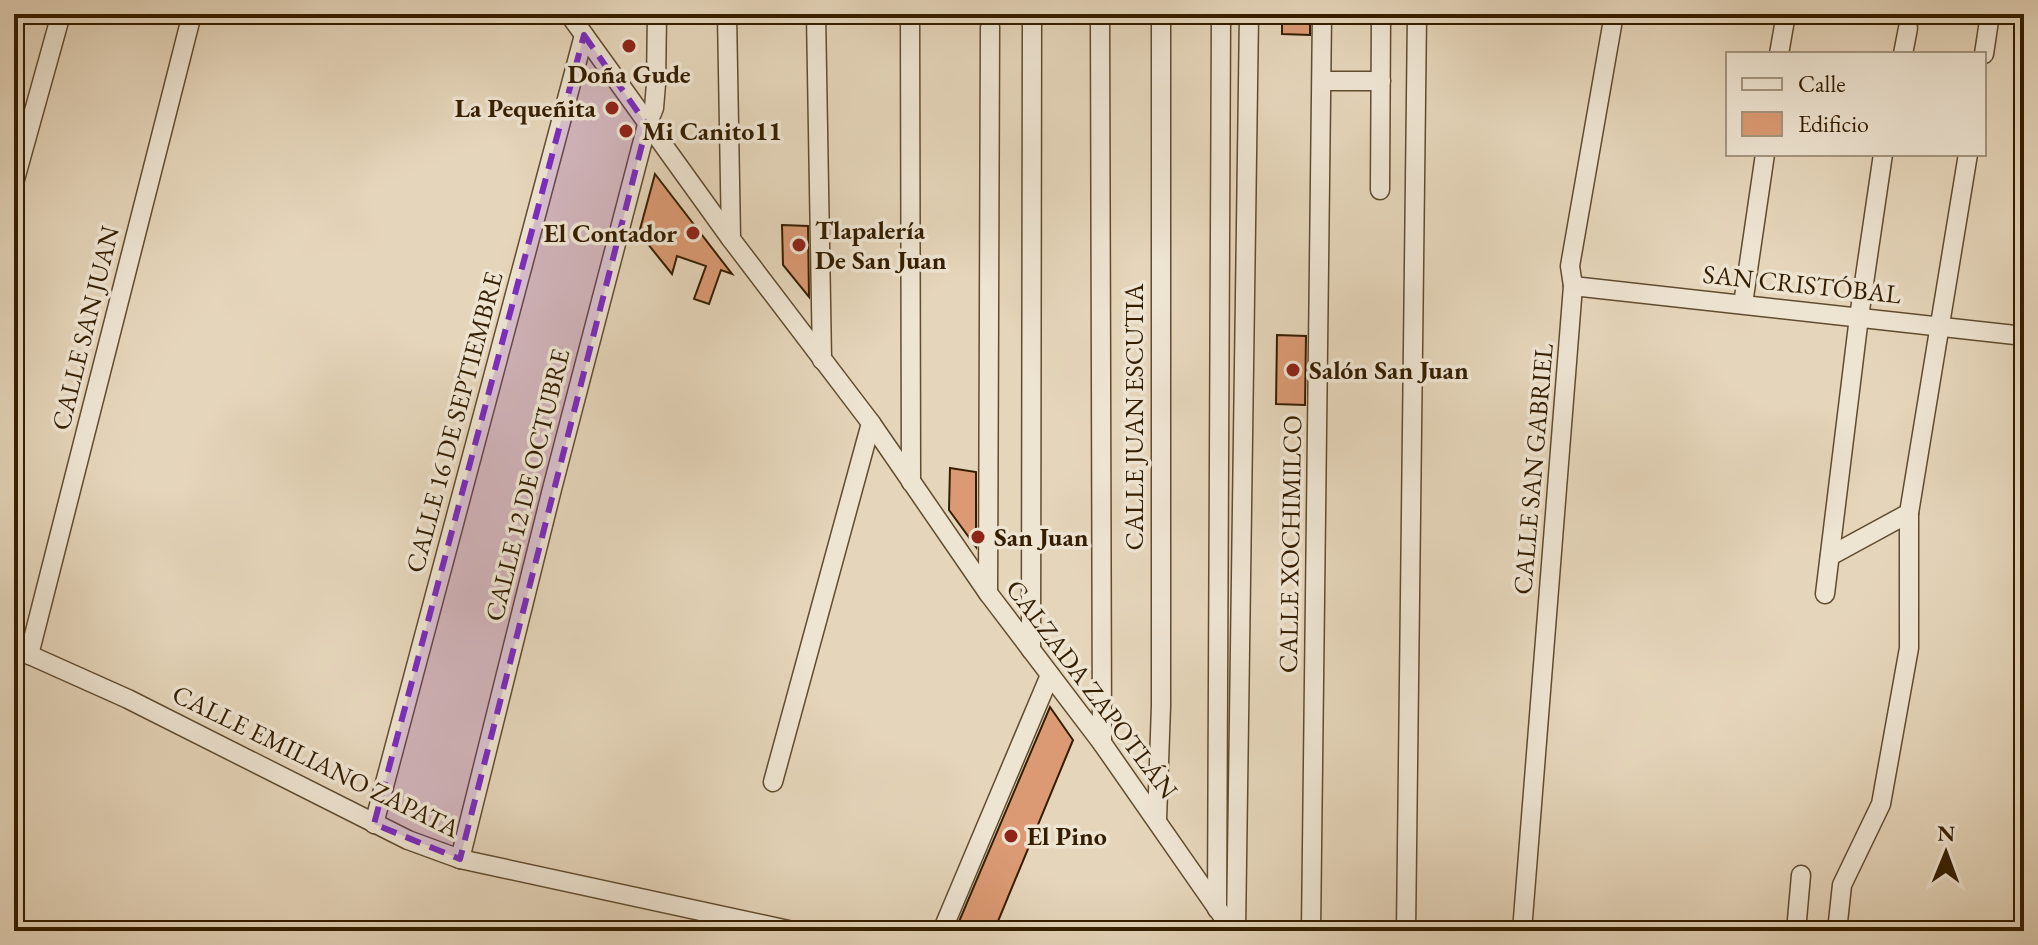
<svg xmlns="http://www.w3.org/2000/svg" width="2038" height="945" font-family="'EB Garamond',serif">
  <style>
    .building { fill: #db9a73; stroke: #351e00; stroke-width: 2 }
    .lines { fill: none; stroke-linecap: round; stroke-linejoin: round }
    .minor-casing { stroke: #614c2e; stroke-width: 21 }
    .minor { stroke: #eee4d2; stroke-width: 18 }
    .marked { fill: #7b2cbf; fill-opacity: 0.2; stroke: #7b2cbf; stroke-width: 6; stroke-dasharray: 16 10; stroke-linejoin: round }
    .poi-dot { fill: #8f2418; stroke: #eee4d2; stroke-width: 3 }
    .labels { text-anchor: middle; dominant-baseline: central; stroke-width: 7; stroke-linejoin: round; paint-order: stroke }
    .poi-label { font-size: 26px; font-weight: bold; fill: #351e00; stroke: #eee4d2; text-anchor: start }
    .street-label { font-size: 26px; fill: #351e00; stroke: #eee4d2 }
  </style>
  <rect width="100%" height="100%" fill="#e5d5ba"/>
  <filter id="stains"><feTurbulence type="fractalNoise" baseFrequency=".0025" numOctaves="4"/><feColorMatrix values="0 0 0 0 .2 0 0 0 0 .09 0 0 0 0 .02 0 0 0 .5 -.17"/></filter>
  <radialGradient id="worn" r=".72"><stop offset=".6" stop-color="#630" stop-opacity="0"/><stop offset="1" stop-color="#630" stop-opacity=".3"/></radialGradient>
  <g class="building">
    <path d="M1282 14H1310V35L1282 34Z"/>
    <path d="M655 174 732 274 721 270 709 304 694 299 706 266 677 256 672 274 639 233Z"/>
    <path d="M782 225 808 226 809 297 783 265Z"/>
    <path d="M1277 335 1306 336 1305 405 1276 404Z"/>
    <path d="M950 468 976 472V547L949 510Z"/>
    <path d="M1050 707 1073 740 994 931H955Z"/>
  </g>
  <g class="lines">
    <defs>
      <g id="minor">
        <path d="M569 14 731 239 871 423 988 593 1102 743 1233 931"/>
        <path d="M727 14 731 239"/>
        <path d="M816 14 822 360"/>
        <path d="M910 14 911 482"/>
        <path d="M1100 14 1102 743"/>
        <path d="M1779 54 1786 14"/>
        <path d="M1903 54 1908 28"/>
        <path d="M1984 54 1990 14"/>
        <path d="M1322 81H1381"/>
        <path d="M14 183 61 14"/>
        <path d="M1380 190 1381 14"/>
        <path d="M1573 286 2024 336"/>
        <path d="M1743 304 1765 154"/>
        <path d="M1830 556 1909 513 1968 154"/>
        <path d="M988 593 990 27"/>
        <path d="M1825 594 1859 317 1883 154"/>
        <path d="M14 648 128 699 408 840 460 859 793 931"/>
        <path d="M1031 650 1032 14"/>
        <path d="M29 655 192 14"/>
        <path d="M773 782 871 423"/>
        <path d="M1157 820 1161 706V14"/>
        <path d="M374 824 584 35"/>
        <path d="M460 859 552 489 647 125 654 108 656 84 657 14"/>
        <path d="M1217 909 1221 14"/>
        <path d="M942 931 1050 675"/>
        <path d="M1236 931 1249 14"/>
        <path d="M1311 931 1322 14"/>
        <path d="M1406 931 1417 14"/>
        <path d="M1522 931 1573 286 1570 266 1614 14"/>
        <path d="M1796 931 1801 875"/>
        <path d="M1837 931 1842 885 1881 804 1909 648V513"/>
      </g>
    </defs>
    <use href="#minor" class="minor-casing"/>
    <use href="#minor" class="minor"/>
  </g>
  <path class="marked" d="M584 35 647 125 460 859 374 824Z"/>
  <g class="poi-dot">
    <circle cx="629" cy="46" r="8"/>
    <circle cx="612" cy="108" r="8"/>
    <circle cx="626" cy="131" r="8"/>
    <circle cx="693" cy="233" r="8"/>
    <circle cx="799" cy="245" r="8"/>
    <circle cx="1293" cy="370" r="8"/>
    <circle cx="978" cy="537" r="8"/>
    <circle cx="1011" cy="836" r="8"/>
  </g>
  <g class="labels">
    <g class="poi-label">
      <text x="629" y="74" text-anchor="middle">Doña Gude</text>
      <text x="596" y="108" text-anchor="end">La Pequeñita</text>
      <text x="642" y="131">Mi Canito11</text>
      <text x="815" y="230">Tlapalería<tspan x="815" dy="30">De San Juan</tspan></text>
      <text x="677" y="233" text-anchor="end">El Contador</text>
      <text x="1309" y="370">Salón San Juan</text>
      <text x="994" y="537">San Juan</text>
      <text x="1027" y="836">El Pino</text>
    </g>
    <g class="street-label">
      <text transform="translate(1802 284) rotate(6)">SAN CRISTÓBAL</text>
      <text transform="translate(85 328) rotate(-76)">CALLE SAN JUAN</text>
      <text transform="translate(1134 417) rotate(-90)">CALLE JUAN ESCUTIA</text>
      <text transform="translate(454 422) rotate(-75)">CALLE 16 DE SEPTIEMBRE</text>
      <text transform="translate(1533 469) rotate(-85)">CALLE SAN GABRIEL</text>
      <text transform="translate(527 485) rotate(-76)">CALLE 12 DE OCTUBRE</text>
      <text transform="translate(1290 544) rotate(-89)">CALLE XOCHIMILCO</text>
      <text transform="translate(1092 689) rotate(53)">CALZADA ZAPOTLÁN</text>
      <text transform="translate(316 761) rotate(26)">CALLE EMILIANO ZAPATA</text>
    </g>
  </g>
  <rect width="2038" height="945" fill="none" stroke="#e5d5ba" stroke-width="48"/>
  <rect x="16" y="16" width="2006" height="913" fill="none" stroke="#351e00" stroke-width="4"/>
  <rect x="24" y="24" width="1990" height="897" fill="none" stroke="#351e00" stroke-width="2"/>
  <rect x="1726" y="52" width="260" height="104" fill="#eee4d2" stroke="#a4957e" stroke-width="2"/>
  <rect x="1742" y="78" width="40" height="12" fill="#eee4d2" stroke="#a4957e" stroke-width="2"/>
  <text x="1798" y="92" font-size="24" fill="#351e00">Calle</text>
  <rect x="1742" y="112" width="40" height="24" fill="#db9a73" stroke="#a4957e" stroke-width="2"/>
  <text x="1798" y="132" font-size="24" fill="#351e00">Edificio</text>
  <g transform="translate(1946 853) rotate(1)" stroke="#eee4d2" stroke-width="6" paint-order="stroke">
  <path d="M0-6L14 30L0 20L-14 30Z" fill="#351e00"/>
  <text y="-12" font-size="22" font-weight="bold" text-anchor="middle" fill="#351e00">N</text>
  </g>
  <rect width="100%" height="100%" filter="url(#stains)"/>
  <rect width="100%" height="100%" fill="url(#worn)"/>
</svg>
